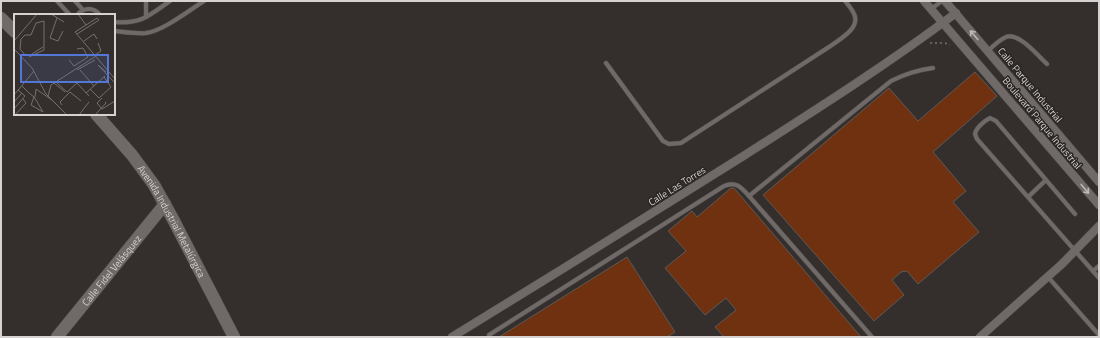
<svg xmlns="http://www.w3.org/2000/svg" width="1100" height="338" font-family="'Titillium Web',sans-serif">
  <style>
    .building { fill: #703110; stroke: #5e5956 }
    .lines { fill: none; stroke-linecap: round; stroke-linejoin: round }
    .lane-casing { stroke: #504b4a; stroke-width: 5 }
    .street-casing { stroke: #504b4a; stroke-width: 9 }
    .secondary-casing { stroke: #504b4a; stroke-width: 13 }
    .path { stroke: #767271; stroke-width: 1.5; stroke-dasharray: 2 3; stroke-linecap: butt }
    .lane { stroke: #6f6967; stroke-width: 4 }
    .street { stroke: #6f6967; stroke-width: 8 }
    .secondary { stroke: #6f6967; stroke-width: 12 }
    .oneway { stroke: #bcb8b6 }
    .labels { text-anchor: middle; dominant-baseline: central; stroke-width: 3; stroke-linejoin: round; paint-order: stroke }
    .street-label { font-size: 10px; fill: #d5d2d1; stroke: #2a2623 }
    .inset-road { fill: none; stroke: #74706f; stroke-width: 1 }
    .view { fill: #5476d6; fill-opacity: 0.15; stroke: #5476d6; stroke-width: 2 }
    .inset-edge { fill: none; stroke: #d5d2d1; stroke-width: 2 }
  </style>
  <rect width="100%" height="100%" fill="#342f2d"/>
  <g class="building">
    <path d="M975 72 997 96 933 152 966 191 953 202 979 232 918 284 907 271 901 272 892 280 904 295 874 321 763 195 889 88 918 121Z"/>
    <path d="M731 188H734L861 337H724L715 327 736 310 726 298 705 315 665 268 686 251 668 231 692 211 697 217Z"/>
    <path d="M627 257 675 332 667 337H499Z"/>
  </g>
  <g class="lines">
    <defs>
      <g id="lane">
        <path d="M57 1 70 15"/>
        <path d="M75 1 83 10"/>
        <path d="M931 9 942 1"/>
        <path d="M77 15C84 7 94 7 100 15"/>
        <path d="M146 17V1"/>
        <path d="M114 22C142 24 148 16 170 1"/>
        <path d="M114 31C124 32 135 34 146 33 163 31 188 11 204 1"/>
        <path d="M988 51C993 46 999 40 1006 37 1019 32 1038 56 1047 64"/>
        <path d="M606 63 663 141 669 144 681 143 832 45C840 39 858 29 855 17 854 11 849 6 845 1"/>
        <path d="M749 196 891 81C905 74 917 70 933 68"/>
        <path d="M1028 197 1046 180"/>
        <path d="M1075 214 996 121 990 118C984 121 976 128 975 134L977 139 1099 278"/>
        <path d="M1093 271 1099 266"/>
        <path d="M1048 277 1099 335"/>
        <path d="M489 335 724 186C736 181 741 187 749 196L872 337"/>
      </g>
      <g id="street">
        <path d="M924 1 1099 205"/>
        <path d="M945 1 1099 182"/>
        <path d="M452 337C550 277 648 216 745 155 817 109 888 64 956 13"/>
        <path d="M980 337 1062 264 1099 226"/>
      </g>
      <g id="secondary">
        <path d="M1 18 15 32"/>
        <path id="s1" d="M96 114 132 155 154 185 174 221 234 337"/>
        <path id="s2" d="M57 337 165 204"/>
      </g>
    </defs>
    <use href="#lane" class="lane-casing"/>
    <use href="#street" class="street-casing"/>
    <use href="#secondary" class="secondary-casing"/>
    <path class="path" d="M930 43H945L950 45"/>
    <use href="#lane" class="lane"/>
    <use href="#street" class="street"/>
    <use href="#secondary" class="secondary"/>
  </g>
  <defs><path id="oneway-shaft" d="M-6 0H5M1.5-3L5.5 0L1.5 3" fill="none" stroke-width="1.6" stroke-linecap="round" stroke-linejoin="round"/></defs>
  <g class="oneway">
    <use href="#oneway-shaft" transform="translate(974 35) rotate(-130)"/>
    <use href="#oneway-shaft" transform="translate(1085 189) rotate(50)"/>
  </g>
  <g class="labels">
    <g class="street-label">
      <text transform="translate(1030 85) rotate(50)">Calle Parque Industrial</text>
      <text transform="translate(1042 123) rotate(50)">Boulevard Parque Industrial</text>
      <text transform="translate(677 186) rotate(-32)">Calle Las Torres</text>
      <text stroke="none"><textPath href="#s1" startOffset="132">Avenida Industrial Metalúrgica</textPath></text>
      <text stroke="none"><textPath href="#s2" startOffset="86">Calle Fidel Velásquez</textPath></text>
    </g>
  </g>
  <g transform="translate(14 14)">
    <rect width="101" height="101" fill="#342f2d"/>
    <path class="inset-road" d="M37 0 50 8M64 0 72 11M43 4 36 24 44 27 49 17M83 4 61 18 101 65M63 20 85 6 83 4M0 27 23 0M70 27 80 20 83 25M0 35 18 54 32 80 53 101M18 40 29 33M81 41 87 37 84 29M12 42 6 35 7 25 11 21H17L22 9 30 7V36L15 43M55 46 60 52 74 43 69 34 63 35M63 56 81 46M66 56 80 72M92 58 84 51 100 68M42 68 53 78 63 69 75 82M40 69 51 78M8 72 15 79 20 83 22 86 29 98 17 91 20 83M76 75 85 84 97 73 90 63M72 79 91 62M0 81 20 57M34 82 37 71 82 42M21 83 22 75 38 86M88 84 83 89 88 95 101 87M0 88 8 79M48 91 46 88 56 78 67 87M0 95 11 82 4 76M1 101 12 89 9 85M65 101 75 88M81 101 92 89 91 88"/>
    <path class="view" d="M7 41H94V68H7Z"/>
    <rect width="101" height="101" class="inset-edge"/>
  </g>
  <rect width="1100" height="338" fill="none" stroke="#d5d2d1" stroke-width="4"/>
</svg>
